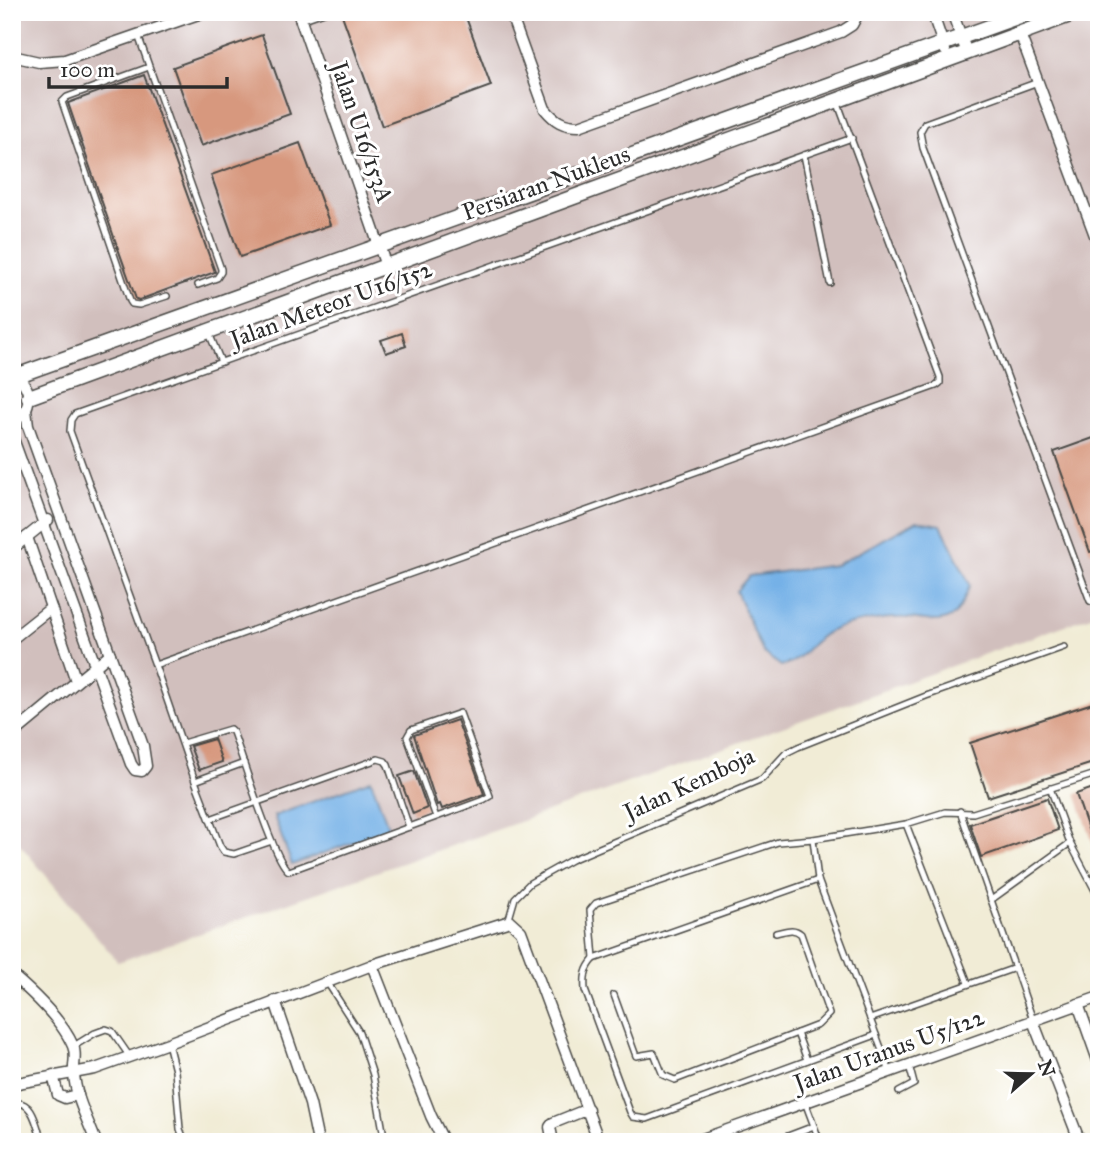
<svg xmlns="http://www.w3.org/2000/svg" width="1111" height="1154" font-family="'IM FELL Great Primer',serif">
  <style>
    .industrial { fill: #d1bfbd }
    .water { fill: #74b1e7; stroke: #506e89; stroke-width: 2 }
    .building { fill: #d7987e }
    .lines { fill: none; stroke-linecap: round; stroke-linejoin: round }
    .lane-casing { stroke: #494845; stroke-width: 8 }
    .street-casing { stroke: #494845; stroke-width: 13 }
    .secondary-casing { stroke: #494845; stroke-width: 17 }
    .lane { stroke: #fff; stroke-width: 5 }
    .street { stroke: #fff; stroke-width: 10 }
    .secondary { stroke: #fff; stroke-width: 14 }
    .labels { text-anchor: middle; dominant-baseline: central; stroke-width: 6; stroke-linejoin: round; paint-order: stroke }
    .street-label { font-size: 24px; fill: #2b2b2b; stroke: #fff }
  </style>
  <rect width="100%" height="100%" fill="#fff"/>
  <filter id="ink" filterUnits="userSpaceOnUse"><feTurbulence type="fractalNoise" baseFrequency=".0143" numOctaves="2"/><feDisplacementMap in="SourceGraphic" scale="14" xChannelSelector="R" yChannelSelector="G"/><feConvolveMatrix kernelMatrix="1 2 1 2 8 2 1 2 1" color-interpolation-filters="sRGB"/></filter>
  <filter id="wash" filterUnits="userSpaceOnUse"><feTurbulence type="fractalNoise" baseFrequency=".00686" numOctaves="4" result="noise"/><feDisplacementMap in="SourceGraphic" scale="28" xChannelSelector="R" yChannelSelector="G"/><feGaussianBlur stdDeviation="1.57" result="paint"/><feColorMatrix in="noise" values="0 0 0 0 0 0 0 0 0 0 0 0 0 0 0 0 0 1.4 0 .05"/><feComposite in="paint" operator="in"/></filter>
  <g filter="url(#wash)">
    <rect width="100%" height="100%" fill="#f1ecd6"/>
    <path class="industrial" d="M12 12H1099V613L505 827 118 962 12 835Z"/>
    <g class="water">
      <path d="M917 521 941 525 970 585C966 594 962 608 955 614 940 626 926 619 908 618 887 617 848 622 828 632 810 641 802 662 781 666L763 652 736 591 749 576 836 565Z"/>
      <path d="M371 780 389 829 292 865 274 816Z"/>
    </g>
    <g id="blocks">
      <g class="building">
        <path d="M341 12H464L491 86 382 126Z"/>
        <path d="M262 35 290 114 201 146 173 67Z"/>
        <path d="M144 75 215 272 139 300 136 299 115 240 68 103Z"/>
        <path d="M300 143 330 225 240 257 211 175Z"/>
        <path d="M402 333 406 346 386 353 381 340Z"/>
        <path d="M1099 436V549L1090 552 1054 452Z"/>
        <path d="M1099 701V761L988 797 970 743Z"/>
        <path d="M457 720 484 794 442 809 440 804 437 805 414 735Z"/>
        <path d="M214 739 222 762 199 770 190 746Z"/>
        <path d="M414 771 427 808 413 814 399 776Z"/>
        <path d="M1099 786V855H1097L1076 794Z"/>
        <path d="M1047 798 1058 830 981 857 970 824Z"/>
      </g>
    </g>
  </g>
  <g filter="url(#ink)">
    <use href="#blocks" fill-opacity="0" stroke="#494845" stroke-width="2"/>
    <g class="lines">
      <defs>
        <g id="lane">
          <path d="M301 20 324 12"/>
          <path d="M138 35 221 269V272L217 278 198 285"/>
          <path d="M149 67 67 97 62 102 130 301 132 304 139 305 167 296"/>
          <path d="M1038 82 925 123 920 132 923 148 1090 601 1099 605"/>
          <path d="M804 155 830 283"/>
          <path d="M209 333 221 362"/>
          <path d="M155 665 936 386 940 383V377L837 101"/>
          <path d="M183 743 230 729 233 732C241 753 275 865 289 871L483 800 490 796 460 713 411 730 407 737 436 817"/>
          <path d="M195 781 244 763"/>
          <path d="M1050 788 1070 843 1099 898"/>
          <path d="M960 811 1033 1020"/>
          <path d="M210 819 378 759 385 761 388 765 409 827"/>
          <path d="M906 824 968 983"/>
          <path d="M813 839 906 824 945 812 973 813 1099 773"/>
          <path d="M272 841 234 854 224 852 220 846 195 781 155 665 70 431 71 420 75 414 852 138"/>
          <path d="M818 880 594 959C585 969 584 977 585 990L630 1112 633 1117 647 1119 876 1035"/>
          <path d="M991 900 1070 843"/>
          <path d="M508 922 515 898 530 883 571 860 762 779 786 753 798 747 926 696 1064 647"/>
          <path d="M594 959 590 910 596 903 778 842 813 839 818 880 890 1072"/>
          <path d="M327 982 359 1032 373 1075 385 1142"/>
          <path d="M614 995 636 1056 654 1053 663 1075 675 1080 818 1025 829 1014 801 934C793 927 786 931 776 933"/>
          <path d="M870 1019 1015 968"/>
          <path d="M797 1033 807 1060"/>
          <path d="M168 1043 175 1071 180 1129 185 1142"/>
          <path d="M74 1046 95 1033 106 1029 112 1031 130 1057"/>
          <path d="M899 1092 914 1084 909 1065"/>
          <path d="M805 1102 820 1142"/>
          <path d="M12 1104C33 1097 37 1127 42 1142"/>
          <path d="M772 1142 814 1126"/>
        </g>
        <g id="street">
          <path d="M298 12 386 266"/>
          <path d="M510 12 545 109C555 121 563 126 579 126L841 32 852 25 859 12"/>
          <path d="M932 12 945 50"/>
          <path d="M952 12 967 53"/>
          <path d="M1020 34 1099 246"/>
          <path d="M12 56 39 62 65 60 204 12"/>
          <path d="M12 374C34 385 34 411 12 422"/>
          <path d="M12 436 131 764 135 770 142 771 146 766 143 746 28 426 26 410"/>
          <path d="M27 537 76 681"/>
          <path d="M12 549 48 520"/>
          <path d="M12 639 51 608"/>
          <path d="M12 735 110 654"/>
          <path d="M372 965 431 1116 444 1142"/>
          <path d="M12 975C33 993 62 1020 73 1046 77 1055 73 1064 74 1073 75 1097 88 1120 96 1142"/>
          <path d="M275 1001 310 1104 318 1142"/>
          <path d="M1078 1004 1099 1063"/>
          <path d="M1033 1021 1080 1142"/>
          <path d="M53 1075 58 1095 65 1098 78 1095"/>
          <path d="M12 1084 95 1069 168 1043 372 965 510 921 521 931 599 1142"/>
          <path d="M553 1142 550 1127 553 1123 588 1109"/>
          <path d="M694 1142 1099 997"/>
        </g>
        <g id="secondary">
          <path d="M16 376 1031 12"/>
          <path d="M29 397 1078 12"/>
        </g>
      </defs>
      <use href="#lane" class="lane-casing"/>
      <use href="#street" class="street-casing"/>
      <use href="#secondary" class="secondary-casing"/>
      <use href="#lane" class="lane"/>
      <use href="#street" class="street"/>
      <use href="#secondary" class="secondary"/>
    </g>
  </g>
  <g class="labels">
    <g class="street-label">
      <text transform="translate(362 132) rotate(71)">Jalan U16/153A</text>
      <text transform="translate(546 183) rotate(-20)">Persiaran Nukleus</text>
      <text transform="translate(331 304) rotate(-20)">Jalan Meteor U16/152</text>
      <text transform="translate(689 784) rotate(-25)">Jalan Kemboja</text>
      <text transform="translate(889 1050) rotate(-20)">Jalan Uranus U5/122</text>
    </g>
  </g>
  <rect width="1111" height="1154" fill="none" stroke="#fff" stroke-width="42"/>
  <g transform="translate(1031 1074) rotate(70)" stroke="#ffffff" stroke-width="5" paint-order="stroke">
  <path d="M0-5L12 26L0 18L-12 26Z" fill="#2b2b2b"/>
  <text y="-10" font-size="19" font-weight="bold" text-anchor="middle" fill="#2b2b2b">N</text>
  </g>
  <path d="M49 77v10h178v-10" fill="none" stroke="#2b2b2b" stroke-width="3.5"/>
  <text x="60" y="77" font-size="21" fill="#2b2b2b" stroke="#ffffff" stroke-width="5" paint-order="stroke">100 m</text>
</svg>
